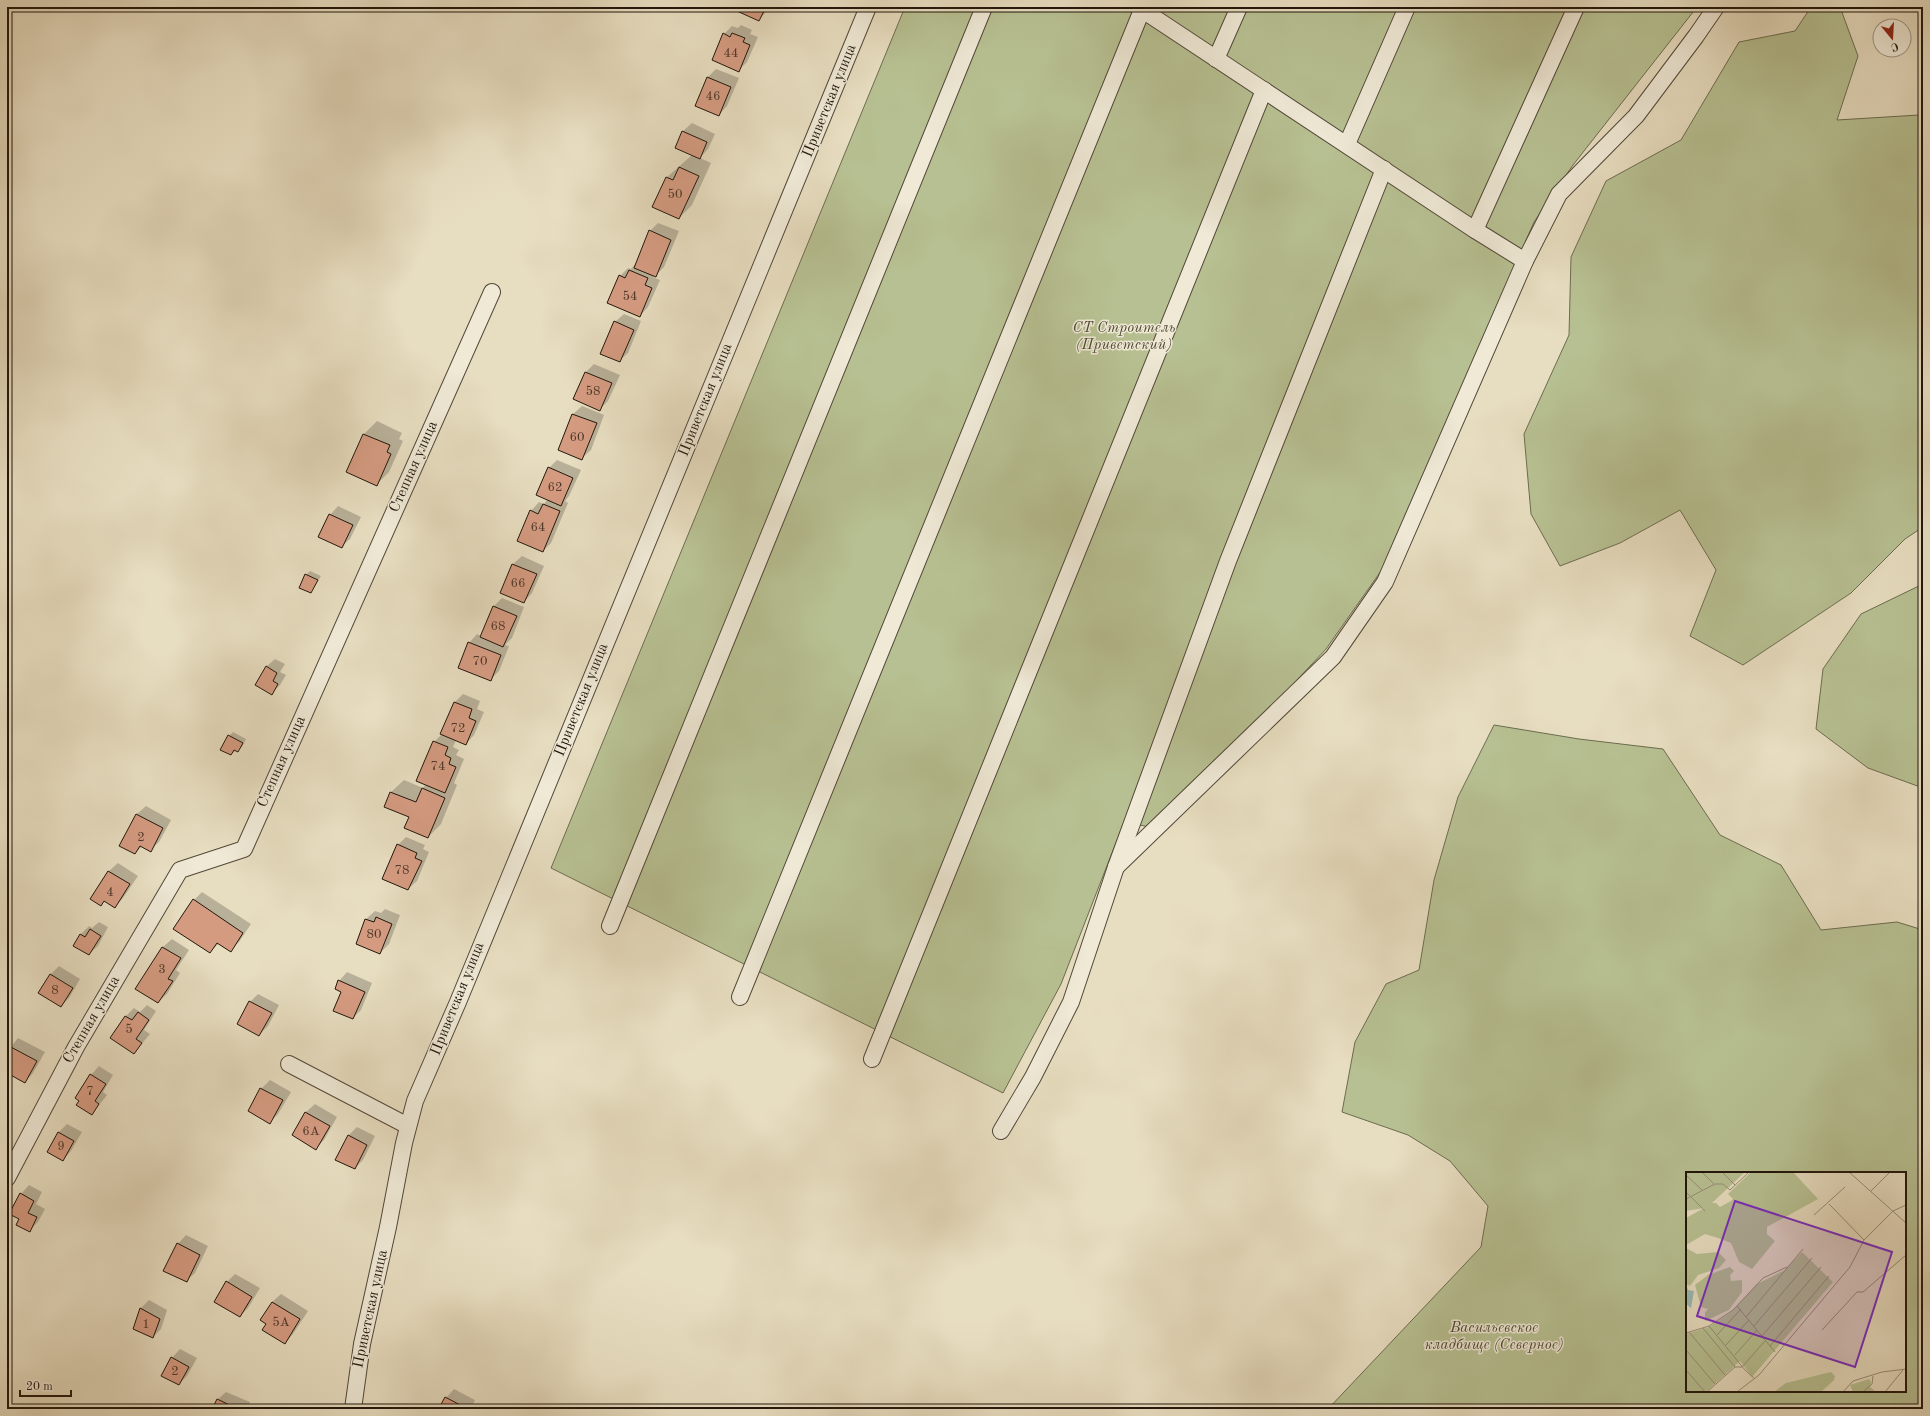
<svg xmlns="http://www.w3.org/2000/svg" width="1930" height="1416" font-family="'Old Standard TT',serif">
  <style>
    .green { fill: #b7c092; stroke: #6c6c4f; fill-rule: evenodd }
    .shadow { fill: #0003 }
    .building { fill: #d59b81; stroke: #21170c }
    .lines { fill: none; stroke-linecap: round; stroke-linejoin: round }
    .minor-casing { stroke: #524839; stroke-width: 18 }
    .minor { stroke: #efe9d6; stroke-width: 16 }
    .labels { text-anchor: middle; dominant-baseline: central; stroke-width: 3; stroke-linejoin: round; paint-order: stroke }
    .number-label { font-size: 13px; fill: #4e3829 }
    .street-label { font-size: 15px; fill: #21170c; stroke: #efe9d6 }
    .park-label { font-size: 15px; font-style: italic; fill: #4e4a34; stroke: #efe9d6 }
    .inset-road { fill: none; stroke: #988e78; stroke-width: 1 }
    .view { fill: #7b2cbf; fill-opacity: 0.15; stroke: #7b2cbf; stroke-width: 2 }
    .inset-edge { fill: none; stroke: #21170c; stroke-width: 2 }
  </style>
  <rect width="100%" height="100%" fill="#e7ddc0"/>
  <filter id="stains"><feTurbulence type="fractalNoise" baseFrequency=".005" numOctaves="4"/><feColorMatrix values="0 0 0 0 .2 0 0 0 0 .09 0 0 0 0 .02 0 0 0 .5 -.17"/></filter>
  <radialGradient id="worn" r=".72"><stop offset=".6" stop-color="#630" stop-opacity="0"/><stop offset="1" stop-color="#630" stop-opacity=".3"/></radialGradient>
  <g class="green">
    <path d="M905 7H1697L1573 165 1534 222 1381 571 1326 649 1281 697 1150 827 1124 822 1061 984 1003 1093 551 868Z"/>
    <path d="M1811 7H1840L1858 56 1837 120 1919 115 1923 122V527L1905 539 1851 593 1743 665 1690 636 1716 570 1680 510 1620 543 1560 566 1531 514 1524 434 1569 335 1571 257 1606 181 1681 140 1739 42 1795 31Z"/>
    <path d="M1923 584V788L1868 768 1816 729 1823 669 1861 614Z"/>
    <path d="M1494 725 1579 739 1663 749 1720 835 1781 865 1821 930 1897 922 1923 930V1409H1328L1481 1247 1488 1206 1450 1161 1408 1135 1342 1112 1355 1042 1386 984 1419 970 1434 880 1458 797ZM1687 1173H1905V1391H1687Z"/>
  </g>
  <g class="shadow">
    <path d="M730 7H770L759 20Z"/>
    <path d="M741 25 752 30 750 34 758 37 747 62 738 71 724 34 732 26 738 28Z"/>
    <path d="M716 69 739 78 727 106 719 115 708 77Z"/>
    <path d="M692 123 715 134 708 149 700 158 711 163 692 205 679 218 666 178 692 155 676 148 683 131Z"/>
    <path d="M658 223 679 231 664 267 655 276 654 275 653 277 660 280 648 307 640 316 620 276 628 268 631 269 636 263 650 231Z"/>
    <path d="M624 314 641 321 628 353 619 361 615 322Z"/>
    <path d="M594 364 620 375 608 401 600 409 575 399 586 372Z"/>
    <path d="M582 406 604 415 591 450 582 458 559 450 573 414Z"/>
    <path d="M377 421 402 433 399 439 403 441 389 472 377 484 348 472 364 434Z"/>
    <path d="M557 460 581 470 569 496 565 501 568 503 551 543 543 551 531 511 539 502 544 504 548 499 549 468Z"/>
    <path d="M338 506 361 517 350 539 341 547 330 515Z"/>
    <path d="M522 556 544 566 532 593 524 602 501 592 513 564Z"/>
    <path d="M310 571 321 576 311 592 306 575Z"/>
    <path d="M502 598 524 607 512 638 505 645 509 646 499 671 491 679 469 643 477 634 481 636 494 606Z"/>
    <path d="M275 659 285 664 280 672 286 675 280 685 272 693 266 667Z"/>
    <path d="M463 694 480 701 477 709 484 712 474 735 466 744 456 740 453 747 459 750 456 755 464 759 454 783 457 785 441 824 428 837 391 792 404 780 423 788 426 784 434 742 442 734 455 702Z"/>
    <path d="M233 732 246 739 242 747 231 754 229 736Z"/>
    <path d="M146 806 171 820 159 842 150 850 142 846 135 853 120 845 137 814Z"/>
    <path d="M406 837 425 845 423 849 429 852 417 881 408 889 398 845Z"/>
    <path d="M118 863 138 876 123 898 115 907 105 901 101 904 92 899 109 871Z"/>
    <path d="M202 892 251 924 239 942 230 950 219 943 210 952 194 900Z"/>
    <path d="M385 909 400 915 389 944 380 953 357 944 366 919 375 911 381 913Z"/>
    <path d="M99 922 108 927 98 946 89 954 80 935 89 926 92 928Z"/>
    <path d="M172 939 189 950 176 970 180 973 167 994 158 1002 137 989 163 947Z"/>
    <path d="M59 966 80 979 69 998 61 1006 51 974Z"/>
    <path d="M347 972 372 983 361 1010 353 1018 339 981Z"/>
    <path d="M258 994 279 1005 268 1026 259 1035 250 1002Z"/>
    <path d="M147 1005 156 1011 144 1030 150 1034 134 1053 112 1038 126 1016 134 1008 140 1012Z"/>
    <path d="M18 1038 45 1052 33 1073 25 1082 7 1072 12 1063 7 1061V1052Z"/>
    <path d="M99 1066 113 1075 103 1092 107 1095 92 1114 91 1075Z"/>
    <path d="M270 1080 291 1092 278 1114 270 1122 249 1111 261 1089Z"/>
    <path d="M315 1104 337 1117 324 1140 316 1148 293 1135 306 1112Z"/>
    <path d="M67 1124 82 1132 71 1151 63 1160 48 1152 59 1132Z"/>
    <path d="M357 1127 375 1136 363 1160 355 1168 348 1136Z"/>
    <path d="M29 1185 42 1192 36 1204 45 1209 38 1222 30 1230 21 1219V1194Z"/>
    <path d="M186 1235 208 1246 195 1273 186 1281 178 1244Z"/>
    <path d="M235 1274 260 1288 248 1308 240 1316 227 1282Z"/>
    <path d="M281 1294 308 1311 293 1334 285 1343 267 1324 272 1302Z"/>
    <path d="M149 1300 167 1310 161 1329 153 1337 134 1329 141 1308Z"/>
    <path d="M180 1349 197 1358 187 1376 179 1384 172 1358Z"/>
    <path d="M454 1389 475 1400 471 1409 441 1408 446 1398Z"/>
    <path d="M226 1392 250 1402 246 1409H213L217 1400Z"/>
  </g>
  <g class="building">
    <path d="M728 7H766L759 21Z"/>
    <path d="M723 33 730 37 732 33 745 38 743 42 750 45 739 72 712 60Z"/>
    <path d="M707 77 731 87 719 116 695 106Z"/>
    <path d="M682 131 707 142 700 159 675 148Z"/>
    <path d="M679 167 699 176 679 219 652 207 666 177 673 180Z"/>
    <path d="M649 230 671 240 656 277 634 268Z"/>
    <path d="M629 270 648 278 645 285 652 288 640 317 607 303 619 275 625 278Z"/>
    <path d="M614 321 634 330 620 362 600 354Z"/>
    <path d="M585 372 612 383 600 411 573 399Z"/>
    <path d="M572 414 597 423 582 460 558 450Z"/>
    <path d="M363 434 390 445 387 452 391 454 377 486 346 472Z"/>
    <path d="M548 467 573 478 561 506 536 495Z"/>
    <path d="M543 504 560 511 543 552 517 541 530 510 538 514Z"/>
    <path d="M329 514 353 525 342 548 318 537Z"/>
    <path d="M512 564 537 574 524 603 500 593Z"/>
    <path d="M305 574 318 580 311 593 299 588Z"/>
    <path d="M493 606 517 616 503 647 480 637Z"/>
    <path d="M468 642 501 655 491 681 458 668Z"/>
    <path d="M266 666 277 673 273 681 278 684 272 695 255 685Z"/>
    <path d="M454 702 472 709 469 718 476 721 466 745 440 734Z"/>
    <path d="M228 735 243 743 238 752 234 750 231 755 220 750Z"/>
    <path d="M433 741 448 747 445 755 451 758 449 764 456 767 445 793 416 781Z"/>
    <path d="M422 788 445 798 428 838 404 828 409 817 384 807 390 792 416 802Z"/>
    <path d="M136 814 163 828 151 852 140 846 135 854 119 846Z"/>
    <path d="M397 844 417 853 415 858 422 861 408 890 382 879Z"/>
    <path d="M108 871 130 884 115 908 104 901 101 906 90 899Z"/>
    <path d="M193 899 243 933 231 952 217 943 210 953 173 929Z"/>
    <path d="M376 917 392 924 380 954 356 944 365 919 374 922Z"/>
    <path d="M90 929 101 936 89 955 73 946 80 934 85 937Z"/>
    <path d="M162 947 181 958 168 979 173 981 158 1003 135 989Z"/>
    <path d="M50 974 73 988 61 1007 38 993Z"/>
    <path d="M338 980 365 992 353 1019 333 1011 341 992 335 989Z"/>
    <path d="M249 1001 272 1013 259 1036 237 1024Z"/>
    <path d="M138 1012 149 1020 136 1039 142 1043 134 1054 110 1038 125 1016 132 1020Z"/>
    <path d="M9 1046 37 1061 25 1083 7 1073 10 1064 7 1062V1049Z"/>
    <path d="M90 1074 106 1084 95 1101 99 1104 92 1115 76 1105 79 1101 75 1098Z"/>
    <path d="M260 1088 283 1100 270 1124 248 1111Z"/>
    <path d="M305 1112 330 1126 316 1150 292 1135Z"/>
    <path d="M58 1132 74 1141 63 1161 47 1152Z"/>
    <path d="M348 1135 367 1145 355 1169 335 1160Z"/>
    <path d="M20 1193 34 1201 28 1213 37 1217 30 1232 16 1225 19 1219 9 1214Z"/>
    <path d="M177 1243 200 1255 187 1282 163 1271Z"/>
    <path d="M226 1281 252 1297 240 1317 214 1302Z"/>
    <path d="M272 1302 300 1319 285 1344 262 1330 266 1324 260 1320Z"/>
    <path d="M140 1308 160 1319 153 1338 133 1329Z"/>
    <path d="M171 1357 189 1367 179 1385 161 1376Z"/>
    <path d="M445 1397 468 1409 439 1408Z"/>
    <path d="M217 1399 238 1409H212Z"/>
  </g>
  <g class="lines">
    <defs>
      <g id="minor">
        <path d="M1138 7 1475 230 1525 261"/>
        <path d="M1216 59 1239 7"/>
        <path d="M1347 144 1407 7"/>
        <path d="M1475 230 1576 7"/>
        <path d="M1116 867 1333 657 1385 582 1525 261 1559 194 1636 116 1696 36 1716 7"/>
        <path d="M610 926 984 7"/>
        <path d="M740 997 1142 10"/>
        <path d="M872 1059 1264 90"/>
        <path d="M289 1064 408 1126"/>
        <path d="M1001 1131 1033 1077 1071 1002 1116 867 1228 561 1384 169"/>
        <path d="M7 1178 76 1047 180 870 244 849 492 292"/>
        <path d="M353 1409 362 1344 388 1227 404 1143 415 1101 458 1002 868 7"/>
      </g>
    </defs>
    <use href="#minor" class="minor-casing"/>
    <use href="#minor" class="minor"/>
  </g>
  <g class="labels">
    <g class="number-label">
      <text x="731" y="53">44</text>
      <text x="713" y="96">46</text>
      <text x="675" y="194">50</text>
      <text x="630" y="296">54</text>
      <text x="593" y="391">58</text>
      <text x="577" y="437">60</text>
      <text x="555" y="487">62</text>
      <text x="538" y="527">64</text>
      <text x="518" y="583">66</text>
      <text x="498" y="626">68</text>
      <text x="480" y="661">70</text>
      <text x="458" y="728">72</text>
      <text x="438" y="766">74</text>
      <text x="141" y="837">2</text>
      <text x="402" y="870">78</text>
      <text x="110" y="892">4</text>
      <text x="374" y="934">80</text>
      <text x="162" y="969">3</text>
      <text x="55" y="990">8</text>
      <text x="129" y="1029">5</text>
      <text x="90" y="1091">7</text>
      <text x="311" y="1131">6А</text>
      <text x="61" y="1146">9</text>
      <text x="281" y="1322">5А</text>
      <text x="146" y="1324">1</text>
      <text x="175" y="1371">2</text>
    </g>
    <g class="street-label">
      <text transform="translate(830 101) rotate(-68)">Приветская улица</text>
      <text transform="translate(706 400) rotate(-68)">Приветская улица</text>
      <text transform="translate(414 467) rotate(-66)">Степная улица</text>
      <text transform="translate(582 700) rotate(-68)">Приветская улица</text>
      <text transform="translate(282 762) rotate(-66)">Степная улица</text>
      <text transform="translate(458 999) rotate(-68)">Приветская улица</text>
      <text transform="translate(92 1020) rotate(-60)">Степная улица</text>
      <text transform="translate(371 1309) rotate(-78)">Приветская улица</text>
    </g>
    <g class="park-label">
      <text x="1124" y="328">СТ Строитель<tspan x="1124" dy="17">(Приветский)</tspan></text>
      <text x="1494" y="1328">Васильевское<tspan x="1494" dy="17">кладбище (Северное)</tspan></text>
    </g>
  </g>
  <g transform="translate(1686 1172)">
    <rect width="220" height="220" fill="#e7ddc0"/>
    <path d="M0 0H59L26 31H30L34 35 45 29 47 27 42 22 65 0H107L132 27 81 55V62L89 69 66 97 53 90 45 71 32 66 19 62 0 73V46L18 36 0 39ZM0 76 11 82 32 80 40 88 33 96 12 103 4 114 0 112ZM116 80 147 110 66 205 54 189 20 220H0V162L23 155 45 140 71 112 99 98ZM44 95 48 99 44 103 45 109 56 108V120L43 138 19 149V141L22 137 15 135 9 113 22 103ZM145 200 149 204 148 208 135 220H88L100 211ZM183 207 185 210 184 215 190 220H167L164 213Z" fill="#b7c092"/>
    <path d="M0 113 2 118 8 119 5 136 0 132Z" fill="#97bbb3"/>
    <path class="inset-road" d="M16 0 28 12M36 0 49 13M163 0 220 51M0 3 16 18M185 19 204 0M0 20 19 39M0 27 29 12H37L44 18 63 0M143 32 178 68M128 43 159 15M51 134 89 180M60 145 117 77M23 154 59 198 69 207M68 154 126 86M17 156 49 195M136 158 171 120H177L220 83M3 160 39 203M0 161 23 154 47 138 77 106 101 95M31 163 55 137M76 164 135 95M40 173 63 148M84 174 143 104M0 178 29 212M49 183 71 158M0 198 19 220M21 220 49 195H56L79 169M51 220 73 203 164 95 178 68 207 39 220 33M157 220 167 209 196 200 220 197M177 220 186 212 187 204M199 220 217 198"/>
    <path class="view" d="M49 29 206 80 169 195 11 144Z"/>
    <rect width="220" height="220" class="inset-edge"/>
  </g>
  <rect width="1930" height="1416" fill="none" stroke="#e7ddc0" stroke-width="24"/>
  <rect x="8" y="8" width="1914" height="1400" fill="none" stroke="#21170c" stroke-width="2"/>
  <rect x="12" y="12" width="1906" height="1392" fill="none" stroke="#21170c"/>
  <g transform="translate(1892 38) rotate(162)"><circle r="19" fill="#efe9d6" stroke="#9d9585"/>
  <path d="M0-3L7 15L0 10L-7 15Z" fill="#8f2418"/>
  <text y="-6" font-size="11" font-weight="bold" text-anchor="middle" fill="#21170c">С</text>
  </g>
  <path d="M20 1390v6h51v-6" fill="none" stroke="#21170c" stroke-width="2"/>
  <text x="26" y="1390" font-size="12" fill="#21170c" stroke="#efe9d6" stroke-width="3" paint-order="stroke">20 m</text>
  <rect width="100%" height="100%" filter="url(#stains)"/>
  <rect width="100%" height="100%" fill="url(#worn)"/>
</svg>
